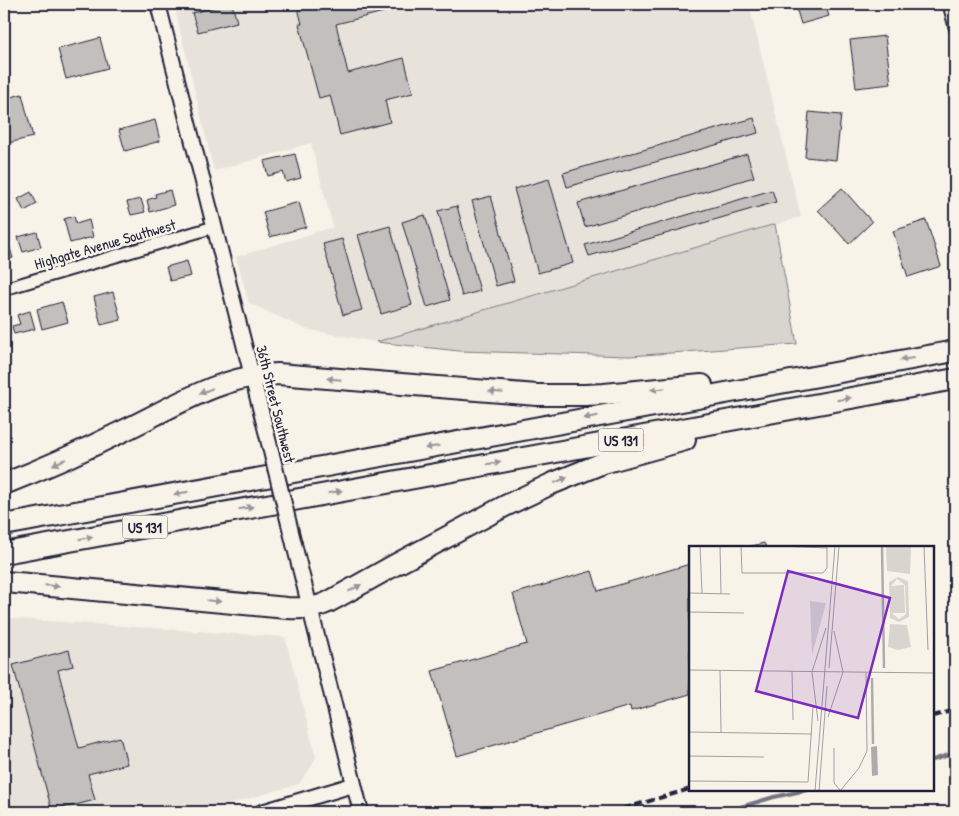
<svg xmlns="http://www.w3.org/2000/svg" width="959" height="816" font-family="'Patrick Hand',sans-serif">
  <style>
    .built { fill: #e7e3db }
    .green { fill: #d8d5cf; stroke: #7d7c85 }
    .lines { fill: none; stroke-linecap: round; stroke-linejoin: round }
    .stream { stroke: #76747f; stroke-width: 4 }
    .building { fill: #c2bfbd; stroke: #22223b }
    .minor-casing { stroke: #22223b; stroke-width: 15 }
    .tertiary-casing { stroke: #22223b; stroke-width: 18 }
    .motorway-casing { stroke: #22223b; stroke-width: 24 }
    .minor { stroke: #f7f3e8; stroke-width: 11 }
    .tertiary { stroke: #f7f3e8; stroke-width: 14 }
    .motorway { stroke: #f7f3e8; stroke-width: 20 }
    .rail { stroke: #22223b; stroke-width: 4; stroke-dasharray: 8 4; stroke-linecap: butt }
    .tertiary-bridge-casing { stroke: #22223b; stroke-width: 18; stroke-linecap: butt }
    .tertiary-bridge { stroke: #f7f3e8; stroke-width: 14 }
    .oneway { fill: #97959a }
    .labels { text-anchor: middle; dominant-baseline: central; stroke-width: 5; stroke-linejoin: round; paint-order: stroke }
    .shield { fill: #f7f3e8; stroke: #62616f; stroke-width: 1 }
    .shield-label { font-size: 14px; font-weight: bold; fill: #22223b }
    .street-label { font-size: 15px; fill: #22223b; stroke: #f7f3e8 }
    .inset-river { fill: none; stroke: #aeabad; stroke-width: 2.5 }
    .inset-road { fill: none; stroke: #a29fa3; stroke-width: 1 }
    .view { fill: #7b2cbf; fill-opacity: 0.15; stroke: #7b2cbf; stroke-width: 2.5 }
    .inset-edge { fill: none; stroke: #22223b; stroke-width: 2.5 }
  </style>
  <rect width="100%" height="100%" fill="#f7f3e8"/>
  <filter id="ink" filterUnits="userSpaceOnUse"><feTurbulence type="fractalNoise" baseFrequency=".02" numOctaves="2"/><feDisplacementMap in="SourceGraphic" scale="10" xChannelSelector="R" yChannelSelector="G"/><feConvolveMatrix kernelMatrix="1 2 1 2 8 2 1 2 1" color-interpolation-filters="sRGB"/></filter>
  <g filter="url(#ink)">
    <g class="built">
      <path d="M207 4H749L801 217 376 342 305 329 249 303 236 257 333 227 311 143 214 171 176 13Z"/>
      <path d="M4 618 285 637 316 757 311 767 299 784 203 812H4Z"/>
    </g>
    <path class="green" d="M775 224 797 344 766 346 630 356 459 351 376 342Z"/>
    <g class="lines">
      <g class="stream">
        <path d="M933 760 955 753"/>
        <path d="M724 812 774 797 807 790"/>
      </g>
    </g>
    <g class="building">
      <path d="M228 4H232L237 22 198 32 192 13Z"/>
      <path d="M297 4H415L336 24 348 73 404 58 413 93 385 100 390 122 340 135 330 95 319 98 299 24H302Z"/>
      <path d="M795 4H825L829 16 801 24Z"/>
      <path d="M885 36 891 84 856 88 850 40Z"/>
      <path d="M100 38 108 68 66 79 58 49Z"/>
      <path d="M22 94 33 137 4 144V99Z"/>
      <path d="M809 112 841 115 836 160 805 157Z"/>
      <path d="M754 118 758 133 567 187 563 173Z"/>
      <path d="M155 120 160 141 125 151 119 130Z"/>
      <path d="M295 154 301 178 286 182 283 172 268 176 264 161Z"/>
      <path d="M747 154 754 177 585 227 578 203Z"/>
      <path d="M549 179 573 263 538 273 514 189Z"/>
      <path d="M842 188 872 222 849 244 818 210Z"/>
      <path d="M170 190 174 205 150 212 147 200 156 197 155 194Z"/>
      <path d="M772 190 776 202 589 256 585 245Z"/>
      <path d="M31 192 37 204 24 211 18 199Z"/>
      <path d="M491 196 514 281 496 286 472 201Z"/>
      <path d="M141 199 145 212 131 215 127 202Z"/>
      <path d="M299 202 306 227 270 237 263 212Z"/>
      <path d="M457 206 480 291 462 296 438 211Z"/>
      <path d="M425 215 450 300 427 307 402 222Z"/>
      <path d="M74 216 76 224 89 220 93 237 70 243 64 219Z"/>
      <path d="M926 220 941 266 908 277 893 231Z"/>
      <path d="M390 226 412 305 381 314 358 235Z"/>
      <path d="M37 232 41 247 23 252 18 237Z"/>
      <path d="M342 239 362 310 343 315 323 244Z"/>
      <path d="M8 242 13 258 4 260V243Z"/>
      <path d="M187 261 191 276 170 281 166 267Z"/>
      <path d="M113 292 121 320 101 325 94 297Z"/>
      <path d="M62 302 68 322 42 329 37 309Z"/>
      <path d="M30 311 35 329 14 334 12 326 20 324 17 315Z"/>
      <path d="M764 543 766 547H748Z"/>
      <path d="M690 564V694L631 711 630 706 457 756 432 671 527 644 513 594 592 571 598 591Z"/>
      <path d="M69 650 73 666 58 670 79 748 120 737 127 764 88 774 95 800 52 811 13 665Z"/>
    </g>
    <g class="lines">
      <defs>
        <g id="minor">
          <path d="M949 4 955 27"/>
          <path d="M4 289 214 227"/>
        </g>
        <g id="tertiary">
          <path d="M158 4 267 435"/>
          <path d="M294 544 361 812"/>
          <path d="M262 812 353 785"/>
        </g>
        <g id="motorway">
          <path d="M4 484C45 468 85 450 125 430 173 407 224 374 278 374L537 395H585L604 394 702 385"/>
          <path d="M4 525 955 351"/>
          <path d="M4 553 955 379"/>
          <path d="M4 582 29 584 287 608C304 609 319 608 334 599L393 566 505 506 551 484 603 463 685 440"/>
        </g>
      </defs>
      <use href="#minor" class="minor-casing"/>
      <use href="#tertiary" class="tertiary-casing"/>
      <use href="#motorway" class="motorway-casing"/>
      <use href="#minor" class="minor"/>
      <use href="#tertiary" class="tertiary"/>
      <use href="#motorway" class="motorway"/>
      <g class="rail">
        <path d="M933 716 955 710"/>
        <path d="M612 812 690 789"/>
      </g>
      <defs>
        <path id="tertiary-bridge" d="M267 435 294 544"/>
      </defs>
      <use href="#tertiary-bridge" class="tertiary-bridge-casing"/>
      <use href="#tertiary-bridge" class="tertiary-bridge"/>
    </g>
    <defs><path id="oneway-solid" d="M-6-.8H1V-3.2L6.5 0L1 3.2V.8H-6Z" transform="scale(1.25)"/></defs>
    <g class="oneway">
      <use href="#oneway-solid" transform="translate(907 359) rotate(170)"/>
      <use href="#oneway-solid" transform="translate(334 379) rotate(-175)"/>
      <use href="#oneway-solid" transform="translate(658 389) rotate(174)"/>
      <use href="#oneway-solid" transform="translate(206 391) rotate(157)"/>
      <use href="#oneway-solid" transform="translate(496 392) rotate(-175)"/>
      <use href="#oneway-solid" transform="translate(844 399) rotate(-10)"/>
      <use href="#oneway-solid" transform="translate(591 417) rotate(170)"/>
      <use href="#oneway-solid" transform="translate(432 447) rotate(170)"/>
      <use href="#oneway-solid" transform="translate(59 462) rotate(156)"/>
      <use href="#oneway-solid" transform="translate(494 463) rotate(-10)"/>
      <use href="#oneway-solid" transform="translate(561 480) rotate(-24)"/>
      <use href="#oneway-solid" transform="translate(335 492) rotate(-10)"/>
      <use href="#oneway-solid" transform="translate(181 493) rotate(170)"/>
      <use href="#oneway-solid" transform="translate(246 508) rotate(-10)"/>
      <use href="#oneway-solid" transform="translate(86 538) rotate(-10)"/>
      <use href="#oneway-solid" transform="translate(52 586) rotate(5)"/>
      <use href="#oneway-solid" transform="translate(355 588) rotate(-29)"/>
      <use href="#oneway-solid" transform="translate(214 601) rotate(6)"/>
    </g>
  </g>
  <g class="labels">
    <g class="shield">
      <rect x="598.5" y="428.5" width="45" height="23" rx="4"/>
      <rect x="122.5" y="515.5" width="45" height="23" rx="4"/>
    </g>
    <g class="shield-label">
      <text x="621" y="440">US 131</text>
      <text x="145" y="527">US 131</text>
    </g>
    <g class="street-label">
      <text transform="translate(105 244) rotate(-16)">Highgate Avenue Southwest</text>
      <text transform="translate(276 404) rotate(76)">36th Street Southwest</text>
    </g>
  </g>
  <g transform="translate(689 546)">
    <rect width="245" height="245" fill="#f7f3e8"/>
    <path d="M197 0H222L221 28 198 25ZM209 31 219 35 220 71 210 76 201 72 200 36ZM208 33 216 39 217 68 210 73 203 67H216L215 39 202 40ZM121 55 137 57 123 109ZM201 78 218 79 222 101 209 104 199 101Z" fill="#d8d5cf" fill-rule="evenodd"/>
    <path d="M188 200 189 229 183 230 182 201Z" fill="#aeabad"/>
    <path class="inset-river" d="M193 0 195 122M183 132 184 198"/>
    <path class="inset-road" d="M11 0 13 47M31 0 32 48M52 0 53 27H134L138 22V0M91 0 138 2M235 0 239 104M0 47 41 48M0 66 55 67M140 122 150 0M0 124 245 127M31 124 32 186M103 125 104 174M139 171 154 126 145 85M129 175 123 126 137 82M0 186 123 188M145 202V237L151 244M0 210 75 211M0 235 119 236 124 161M126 245 146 0M130 245 138 140M151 245 170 222 178 205 177 127"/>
    <path class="view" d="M99 25 201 52 169 172 67 145Z"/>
    <rect width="245" height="245" class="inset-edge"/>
  </g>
  <rect width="959" height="816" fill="none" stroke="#f7f3e8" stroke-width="20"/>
  <rect x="10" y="10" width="939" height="796" fill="none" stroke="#22223b" stroke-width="2" filter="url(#ink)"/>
</svg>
